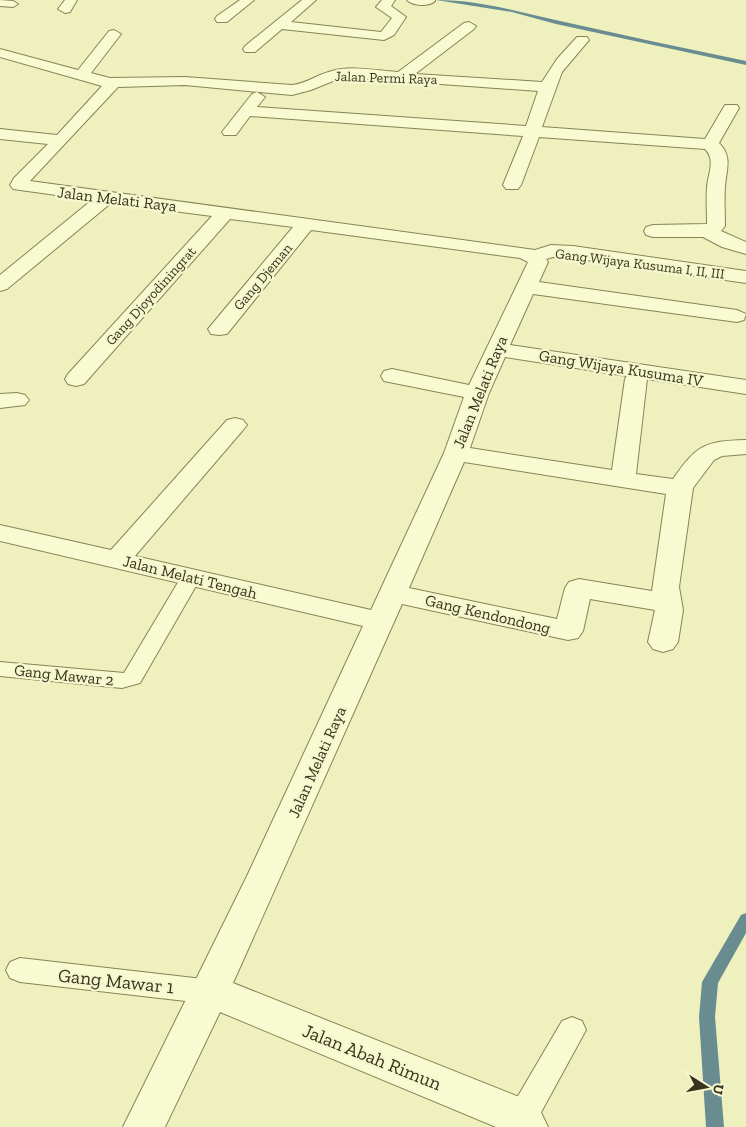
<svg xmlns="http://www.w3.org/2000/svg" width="746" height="1127" font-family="'Zilla Slab',serif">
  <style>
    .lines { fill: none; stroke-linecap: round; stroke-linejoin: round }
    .stream { fill: #698c90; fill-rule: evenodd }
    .lane-casing { stroke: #898356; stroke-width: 2 }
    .street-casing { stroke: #898356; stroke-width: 2 }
    .lane { fill: #f8fad2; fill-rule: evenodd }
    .street { fill: #f8fad2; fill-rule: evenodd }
    .labels { text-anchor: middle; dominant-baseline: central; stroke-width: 4.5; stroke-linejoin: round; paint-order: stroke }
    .far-street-label { font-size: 14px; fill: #38331c; stroke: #f5f7ce }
    .street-label { font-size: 16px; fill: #38331c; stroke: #f5f7ce }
    .near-street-label { font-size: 19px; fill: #38331c; stroke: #f5f7ce }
  </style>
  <rect width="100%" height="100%" fill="#eef0be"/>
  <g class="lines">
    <g class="stream">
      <path d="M436 0C480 0 518 12 560 21 622 35 684 48 746 61V65L556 24 512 12Z"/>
      <path d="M746 913V933L718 983 715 1017 724 1127H706L699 1017 702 982 741 915Z"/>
    </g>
    <defs>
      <g id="lane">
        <path d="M0 0 13 1 18 4 13 7 0 6Z"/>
        <path d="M190 573 197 575 200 579 140 683 122 688 0 676V662L124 673 180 579 183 575Z"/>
        <path d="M20 958 212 980 222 984 226 992 222 1000 212 1004 20 982 10 978 6 970 10 962Z"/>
        <path d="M572 1017 582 1021 586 1030 533 1127H511L507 1118 511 1108 562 1021Z"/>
      </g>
      <g id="street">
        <path d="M65 0H77L70 12 65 13 58 9Z"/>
        <path d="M240 0H254L227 22H217L215 19 217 16Z"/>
        <path d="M302 0H316L291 22 381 32 392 18 376 7 382 0H395L391 6 406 17 394 35 384 40 282 29 255 52H245L243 49 245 46Z"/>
        <path d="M407 0H435V1C429 7 413 6 407 0Z"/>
        <path d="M469 22 476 26 474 29 415 74 542 82 557 59 577 37H587L589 40 562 72 542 127 705 139 725 105H737L739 108 719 143C733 157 726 170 725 187 724 200 725 213 725 226L721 231 746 242V254L722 247 703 237H653L646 235 644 231 646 227 653 225 707 224C707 211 706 199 707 187 708 174 716 160 705 149L539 137 521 185 518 189H506L503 185 523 136 250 116 236 135H224L222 132 252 94 257 92 265 97 257 107 526 126 538 91 343 77 311 90 292 95 185 85 118 87 30 181 535 250 551 245 573 246 746 271V283L573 258 553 257 546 259 548 262 539 282 737 310 746 314 744 320 737 322 533 294 510 345 746 380V394L647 379 636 474 673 479C697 445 704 441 746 440V454L722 456 714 460 693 488 679 587 683 610 678 642 673 649 663 652 653 649 648 642 655 610 590 599 583 631 578 638 568 640 402 604 233 983 537 1104 548 1127H496L220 1012 165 1127H123L247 876 363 626 0 541V525L111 550 227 420 235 418 243 420 247 425 243 430 135 556 371 610 444 453 464 397 384 381 381 376 384 371 392 369 469 385 528 262 520 258 311 230 227 334 219 335 211 334 208 329 293 227 230 219 84 384 76 386 68 384 65 379 68 374 212 216 111 203 7 289 0 291V275L92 200 13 189 10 185 14 178 48 144 0 139V129L57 135 102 86 0 57V49L78 70 109 31 114 30 121 34 91 73 110 78 185 77 292 85C306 84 318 74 332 71 352 65 377 71 398 72L464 23ZM505 357 627 376 625 379 612 470 470 448 489 393ZM464 462 666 494 652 591 579 579 569 582 565 588 557 619 409 588Z"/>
        <path d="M17 393 25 395 29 400 25 405 0 408V394Z"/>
      </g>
    </defs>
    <use href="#lane" class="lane-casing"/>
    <use href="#street" class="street-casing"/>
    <use href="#lane" class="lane"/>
    <use href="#street" class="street"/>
  </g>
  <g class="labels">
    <g class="far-street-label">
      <text transform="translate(386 78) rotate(2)">Jalan Permi Raya</text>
      <text transform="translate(640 264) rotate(7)">Gang Wijaya Kusuma I, II, III</text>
      <text transform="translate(263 277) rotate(-50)">Gang Djeman</text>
      <text transform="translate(151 296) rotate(-48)">Gang Djoyodiningrat</text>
    </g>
    <g class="street-label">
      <text transform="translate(117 199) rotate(7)">Jalan Melati Raya</text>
      <text transform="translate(621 368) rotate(9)">Gang Wijaya Kusuma IV</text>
      <text transform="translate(480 392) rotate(-68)">Jalan Melati Raya</text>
      <text transform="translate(190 577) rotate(14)">Jalan Melati Tengah</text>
      <text transform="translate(488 614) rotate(13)">Gang Kendondong</text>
      <text transform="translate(64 675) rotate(6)">Gang Mawar 2</text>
      <text transform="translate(317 762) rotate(-66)">Jalan Melati Raya</text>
    </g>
    <g class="near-street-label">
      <text transform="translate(116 981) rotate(6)">Gang Mawar 1</text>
      <text transform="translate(372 1057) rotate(22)">Jalan Abah Rimun</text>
    </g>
  </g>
  <g transform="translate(706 1087) rotate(101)" stroke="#f5f7ce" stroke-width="4" paint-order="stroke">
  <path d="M0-4L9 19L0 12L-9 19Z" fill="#38331c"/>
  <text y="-8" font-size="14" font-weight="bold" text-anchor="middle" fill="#38331c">U</text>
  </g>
</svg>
